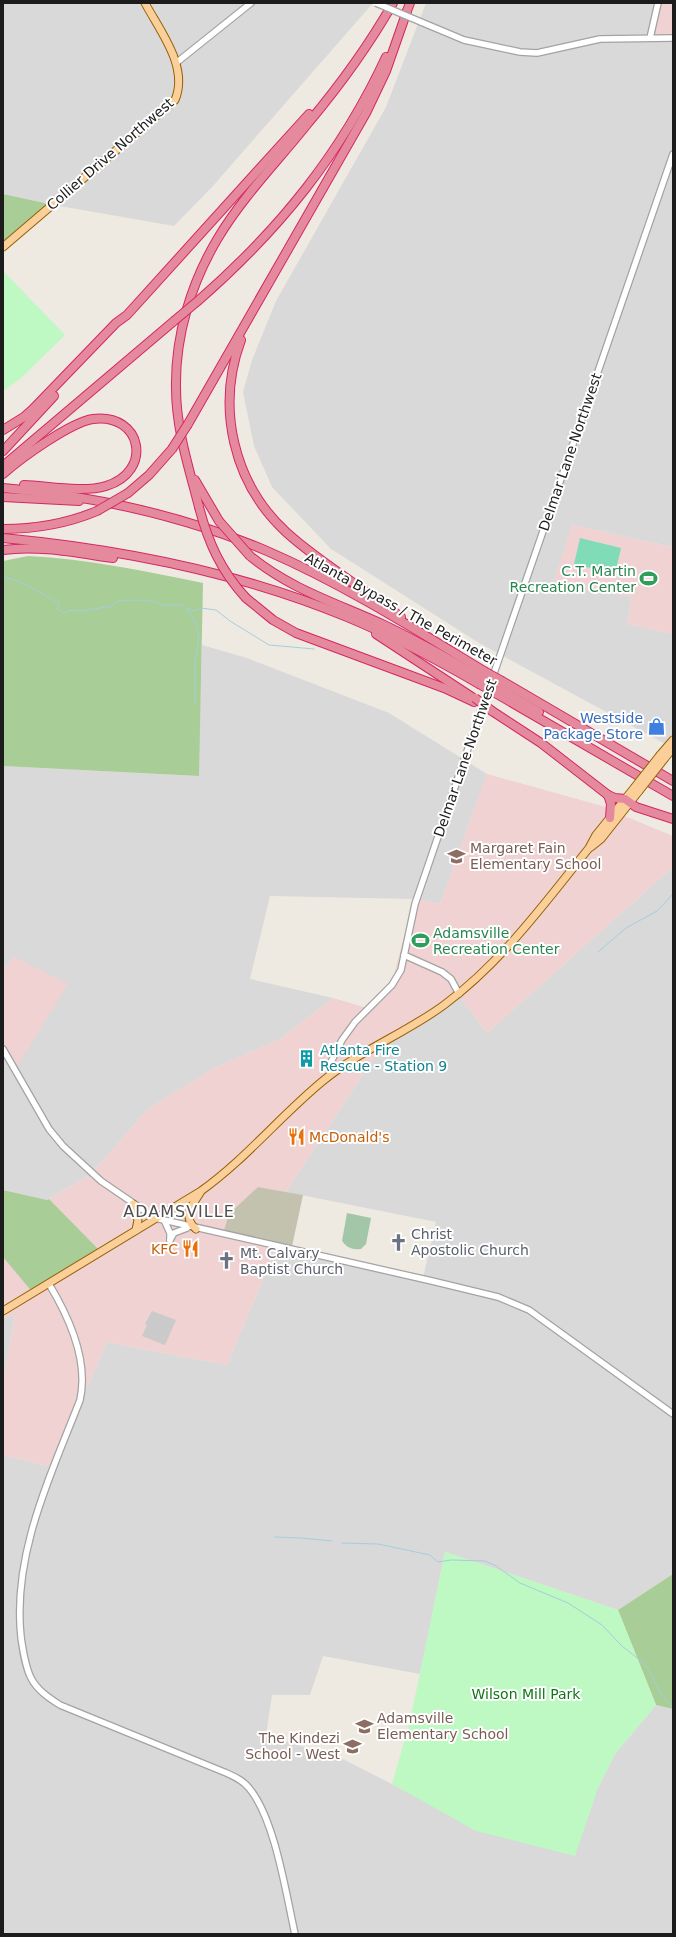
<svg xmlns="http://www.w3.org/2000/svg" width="676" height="1937" font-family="'DejaVu Sans',sans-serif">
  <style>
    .residential { fill: #dad9d9 }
    .commercial { fill: #efd2d1 }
    .religious { fill: #cacaca }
    .construction { fill: #c2c2ae }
    .forest { fill: #a8cd97 }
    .cemetery { fill: #a3c6a8 }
    .park { fill: #bef8c2 }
    .pitch { fill: #80dcb7 }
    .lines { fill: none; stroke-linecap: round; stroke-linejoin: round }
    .stream { stroke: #a3cfdb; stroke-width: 1 }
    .minor-casing { stroke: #a3a3a3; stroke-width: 8 }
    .major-casing { stroke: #936002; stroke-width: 9 }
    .highway-casing { stroke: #d52665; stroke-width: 10 }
    .minor { stroke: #fff; stroke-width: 5.5 }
    .major { stroke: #facf9a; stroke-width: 7 }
    .highway { stroke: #e58a9c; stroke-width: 8 }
    .minor-bridge-casing { stroke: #a3a3a3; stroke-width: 8; stroke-linecap: butt }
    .major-bridge-casing { stroke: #936002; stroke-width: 9; stroke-linecap: butt }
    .highway-bridge-casing { stroke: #d52665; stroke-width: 10; stroke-linecap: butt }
    .minor-bridge { stroke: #fff; stroke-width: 5.5 }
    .major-bridge { stroke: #facf9a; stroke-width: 7 }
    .highway-bridge { stroke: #e58a9c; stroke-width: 8 }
    .labels { text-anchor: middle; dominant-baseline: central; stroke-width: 4; stroke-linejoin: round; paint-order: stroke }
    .street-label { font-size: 14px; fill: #1c1c1c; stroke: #fff }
    .leisure-label { font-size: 14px; fill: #27864d; stroke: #fff; text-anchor: end }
    .shop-label { font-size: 14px; fill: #366cbe; stroke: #fff; text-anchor: end }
    .education-label { font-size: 14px; fill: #785e54; stroke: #fff; text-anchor: start }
    .culture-label { font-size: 14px; fill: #0d838f; stroke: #fff; text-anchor: start }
    .food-label { font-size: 14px; fill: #c56008; stroke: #fff; text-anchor: start }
    .worship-label { font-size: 14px; fill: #5b616d; stroke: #fff; text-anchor: start }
    .park-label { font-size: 14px; fill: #0d7814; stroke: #fff }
    .quarter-label { font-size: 16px; letter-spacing: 1px; fill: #4f4f4f; stroke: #fff }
  </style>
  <rect width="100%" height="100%" fill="#eeeae2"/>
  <g class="residential">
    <path d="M3 3H373L212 187 174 226 54 205 3 194Z"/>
    <path d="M426 3H655L646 36 673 38V547L572 525 554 581 632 597 627 624 673 634V746L671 747 479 643 331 549 272 487 254 446 243 392 252 360 276 301 386 107Z"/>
    <path d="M202 645 247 658 389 713 487 774 440 904 414 899 270 896 250 979 333 998 280 1039 214 1068 148 1109 91 1174 47 1200 3 1190V1053L15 957 3 969V766L198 776Z"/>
    <path d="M673 867V1574L618 1610 445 1552 420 1674 323 1656 310 1695H272L266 1735 310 1749 331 1753 435 1806 476 1831 598 1788 615 1754 656 1705 673 1709V1934H3V1455L52 1467 107 1342 227 1365 276 1248 422 1282 436 1222 286 1192 378 1051 459 996 487 1033Z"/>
    <path d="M15 1315 3 1382V1318Z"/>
  </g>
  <g class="commercial">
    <path d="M655 3H673V38L646 36Z"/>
    <path d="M572 525 673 547V634L627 624 632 597 554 581Z"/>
    <path d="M487 774 613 809 622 815 673 836V867L487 1033 459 996 378 1051 286 1192 258 1187 276 1248 227 1365 107 1342 52 1467 3 1455V1382L15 1315 3 1318V1257L35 1294 103 1254 49 1199 91 1174 148 1109 214 1068 280 1039 333 998 367 1008 392 982 414 899 440 904Z"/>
    <path d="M15 957 68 984 16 1068 3 1053V969Z"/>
  </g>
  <path class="religious" d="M152 1311 176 1320 165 1345 142 1336 147 1325 145 1324Z"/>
  <path class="construction" d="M258 1187 303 1195 291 1251 223 1234 229 1214Z"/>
  <g class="forest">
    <path d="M3 194 54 205 3 249Z"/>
    <path d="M28 556C88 559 145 571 203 583L199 776 3 766V561Z"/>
    <path d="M3 1190 47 1200 49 1199 103 1254 34 1294 3 1257Z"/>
    <path d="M673 1574V1709L656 1705 618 1610Z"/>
  </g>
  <path class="cemetery" d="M347 1213 371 1218 366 1244 361 1249C353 1250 347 1248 342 1241Z"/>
  <g class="park">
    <path d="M3 271 65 335 20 379 3 391Z"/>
    <path d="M445 1552 618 1610 656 1705 615 1754 598 1788 575 1856 476 1831 392 1784 410 1721Z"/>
  </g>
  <path class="pitch" d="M580 538 621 548 615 574 574 564Z"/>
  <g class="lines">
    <g class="stream">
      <path d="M3 578C19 577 43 596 59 603L57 609 64 613 71 610 82 611 112 606 118 601 136 600 151 601 164 605H182L187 609 197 625 199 640 195 662V703"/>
      <path d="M187 609 194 611 201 608 216 610 230 621 269 645 314 649"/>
      <path d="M598 952 626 928 657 911 673 894"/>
      <path d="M275 1537 301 1538 332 1541"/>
      <path d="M342 1543 378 1544 430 1555 438 1562 451 1560 485 1561 496 1566 520 1583 568 1603 602 1625 622 1646 640 1660 648 1669 661 1694 673 1708"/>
    </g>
    <defs>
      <g id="minor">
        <path d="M421 22 464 40 520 52 537 53 600 39 673 38"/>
        <path d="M650 38 658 3"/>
        <path d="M176 63 251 3"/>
        <path d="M492 679 673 154"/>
        <path d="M404 955 442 972 451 979 459 994"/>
        <path d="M3 1049 49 1129 63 1146 101 1181 155 1218 432 1281 498 1297 529 1310 673 1414"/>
        <path d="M330 1075 331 1062 342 1040 355 1022 392 985 401 970 415 904 489 687"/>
        <path d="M165 1222 170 1233V1240"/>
        <path d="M170 1240 174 1233 187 1228"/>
        <path d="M49 1284C69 1317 89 1360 80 1400 51 1475 12 1554 21 1637 23 1651 25 1666 31 1678 37 1690 49 1698 60 1705L224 1772C233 1776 243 1780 249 1788 275 1819 286 1894 295 1934"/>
      </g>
      <g id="major">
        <path d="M3 247 175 100C189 67 160 31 145 3"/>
        <path d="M660 755 673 740"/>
        <path d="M665 758 673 748"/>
        <path d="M591 847 601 839 639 791"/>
        <path d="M133 1204 138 1220 136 1230"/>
        <path d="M196 1229C182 1218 192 1205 200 1193"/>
        <path d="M3 1311 201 1191C246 1159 281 1115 324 1080 361 1050 406 1033 444 1005 502 962 544 904 589 848L596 835 634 788"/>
      </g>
      <g id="highway">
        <path d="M405 16 410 3"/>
        <path d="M199 300C279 230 341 154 386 57"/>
        <path d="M241 340C216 407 233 483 286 532 321 564 364 588 401 617"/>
        <path d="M188 424 366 113 386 71 407 11"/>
        <path d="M3 430 24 417 33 409 116 323 127 315 309 114"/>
        <path d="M3 451 54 396"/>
        <path d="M3 466 174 321"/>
        <path d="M3 474C21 458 71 422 93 419 143 413 153 472 106 486 83 493 48 486 24 485"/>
        <path d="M195 480 219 521"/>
        <path d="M3 488C94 496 182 515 267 551 343 584 413 628 484 671"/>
        <path d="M128 493 149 475 172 449"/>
        <path d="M3 497 79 501"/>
        <path d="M199 507C189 468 176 429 176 388 175 336 191 283 218 238 243 196 279 160 309 122 340 85 369 45 393 3"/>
        <path d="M3 529C36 529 66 524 97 511"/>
        <path d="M3 538C119 549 239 572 347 617 393 636 436 659 479 684"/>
        <path d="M3 550C39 545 77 553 113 558"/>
        <path d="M250 556C290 589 336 603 382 624 416 640 449 659 481 678"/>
        <path d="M246 598 273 620 296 633 444 688 474 702"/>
        <path d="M376 634 472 697"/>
        <path d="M502 681 673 781"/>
        <path d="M499 688 539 712"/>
        <path d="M497 694 673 796"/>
        <path d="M492 711 541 743 608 795 615 798 625 799 636 807 673 819"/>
        <path d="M608 795 611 804 610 818"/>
      </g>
    </defs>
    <use href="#minor" class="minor-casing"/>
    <use href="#major" class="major-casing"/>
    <use href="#highway" class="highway-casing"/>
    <use href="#minor" class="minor"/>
    <use href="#major" class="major"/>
    <use href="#highway" class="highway"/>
    <defs>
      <path id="minor-bridge" d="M376 3 421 22"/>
      <g id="major-bridge">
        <path d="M634 788 660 755"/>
        <path d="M639 791 665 758"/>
      </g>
      <g id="highway-bridge">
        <path d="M174 321 199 300"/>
        <path d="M172 449 188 424"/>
        <path d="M199 507C208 542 221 571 246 598"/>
        <path d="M97 511 128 493"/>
        <path d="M219 521 250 556"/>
        <path d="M484 671 502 681"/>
        <path d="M481 678 499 688"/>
        <path d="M479 684 497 694"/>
        <path d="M475 698 492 711"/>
      </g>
    </defs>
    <use href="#minor-bridge" class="minor-bridge-casing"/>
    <use href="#major-bridge" class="major-bridge-casing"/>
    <use href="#highway-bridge" class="highway-bridge-casing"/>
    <use href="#minor-bridge" class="minor-bridge"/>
    <use href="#major-bridge" class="major-bridge"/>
    <use href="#highway-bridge" class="highway-bridge"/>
  </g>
  <defs>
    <symbol id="stadium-bare" viewBox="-9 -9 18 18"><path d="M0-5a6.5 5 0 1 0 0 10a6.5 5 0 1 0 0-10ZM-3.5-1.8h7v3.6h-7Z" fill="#2e9e5b" stroke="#fff" stroke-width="2.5" paint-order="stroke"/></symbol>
    <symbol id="shop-bare" viewBox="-9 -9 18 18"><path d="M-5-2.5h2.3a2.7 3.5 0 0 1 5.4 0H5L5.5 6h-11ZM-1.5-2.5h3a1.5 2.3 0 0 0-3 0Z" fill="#3f7fe0" stroke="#fff" stroke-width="2.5" paint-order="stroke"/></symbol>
    <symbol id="school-bare" viewBox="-9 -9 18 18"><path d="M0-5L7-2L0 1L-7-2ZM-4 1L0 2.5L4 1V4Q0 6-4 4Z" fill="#8d6e63" stroke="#fff" stroke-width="2.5" paint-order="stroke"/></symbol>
    <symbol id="building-bare" viewBox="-9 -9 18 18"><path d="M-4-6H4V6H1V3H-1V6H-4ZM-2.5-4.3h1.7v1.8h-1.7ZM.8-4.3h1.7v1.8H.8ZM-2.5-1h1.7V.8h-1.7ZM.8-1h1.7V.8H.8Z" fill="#0f9aa8" stroke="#fff" stroke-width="2.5" paint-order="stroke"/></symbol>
    <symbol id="restaurant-bare" viewBox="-9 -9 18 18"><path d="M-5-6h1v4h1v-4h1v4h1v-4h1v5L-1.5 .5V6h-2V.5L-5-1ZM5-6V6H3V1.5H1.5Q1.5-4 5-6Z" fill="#e8710a" stroke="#fff" stroke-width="2.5" paint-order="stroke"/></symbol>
    <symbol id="church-bare" viewBox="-9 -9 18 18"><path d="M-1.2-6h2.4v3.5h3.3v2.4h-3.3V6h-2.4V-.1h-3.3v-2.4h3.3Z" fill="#6b7280" stroke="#fff" stroke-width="2.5" paint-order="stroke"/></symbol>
  </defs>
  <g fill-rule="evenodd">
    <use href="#stadium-bare" x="636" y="566" width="25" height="25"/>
    <use href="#shop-bare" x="644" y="714" width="25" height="25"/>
    <use href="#school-bare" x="444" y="844" width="25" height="25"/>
    <use href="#stadium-bare" x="408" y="928" width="25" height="25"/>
    <use href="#building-bare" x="294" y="1046" width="25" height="25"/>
    <use href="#restaurant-bare" x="284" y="1124" width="25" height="25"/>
    <use href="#church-bare" x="386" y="1230" width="25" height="25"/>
    <use href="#restaurant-bare" x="178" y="1236" width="25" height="25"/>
    <use href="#church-bare" x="214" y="1248" width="25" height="25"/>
    <use href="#school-bare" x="352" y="1714" width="25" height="25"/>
    <use href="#school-bare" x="340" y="1734" width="25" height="25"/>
  </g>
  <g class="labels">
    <g class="street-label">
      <text transform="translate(110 154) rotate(-41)">Collier Drive Northwest</text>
      <text transform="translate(570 452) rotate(-71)">Delmar Lane Northwest</text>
      <text transform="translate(401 609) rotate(29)">Atlanta Bypass / The Perimeter</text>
      <text transform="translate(465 758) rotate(-71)">Delmar Lane Northwest</text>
    </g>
    <g class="leisure-label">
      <text x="636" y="571">C.T. Martin<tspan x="636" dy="16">Recreation Center</tspan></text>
      <text x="433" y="933" text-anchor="start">Adamsville<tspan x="433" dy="16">Recreation Center</tspan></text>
    </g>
    <g class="shop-label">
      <text x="643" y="718">Westside<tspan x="643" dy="16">Package Store</tspan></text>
    </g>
    <g class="education-label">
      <text x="470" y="848">Margaret Fain<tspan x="470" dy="16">Elementary School</tspan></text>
      <text x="377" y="1718">Adamsville<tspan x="377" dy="16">Elementary School</tspan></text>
      <text x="340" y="1738" text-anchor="end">The Kindezi<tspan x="340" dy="16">School - West</tspan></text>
    </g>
    <g class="culture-label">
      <text x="320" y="1050">Atlanta Fire<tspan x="320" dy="16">Rescue - Station 9</tspan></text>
    </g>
    <g class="food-label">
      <text x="309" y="1137">McDonald's</text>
      <text x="178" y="1249" text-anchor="end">KFC</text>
    </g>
    <g class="worship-label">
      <text x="411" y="1234">Christ<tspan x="411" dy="16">Apostolic Church</tspan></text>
      <text x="240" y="1253">Mt. Calvary<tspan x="240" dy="16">Baptist Church</tspan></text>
    </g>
    <g class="park-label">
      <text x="526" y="1694">Wilson Mill Park</text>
    </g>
    <g class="quarter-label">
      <text x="179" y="1211">ADAMSVILLE</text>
    </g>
  </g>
  <rect width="676" height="1937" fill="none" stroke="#1c1c1c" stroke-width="8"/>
</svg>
